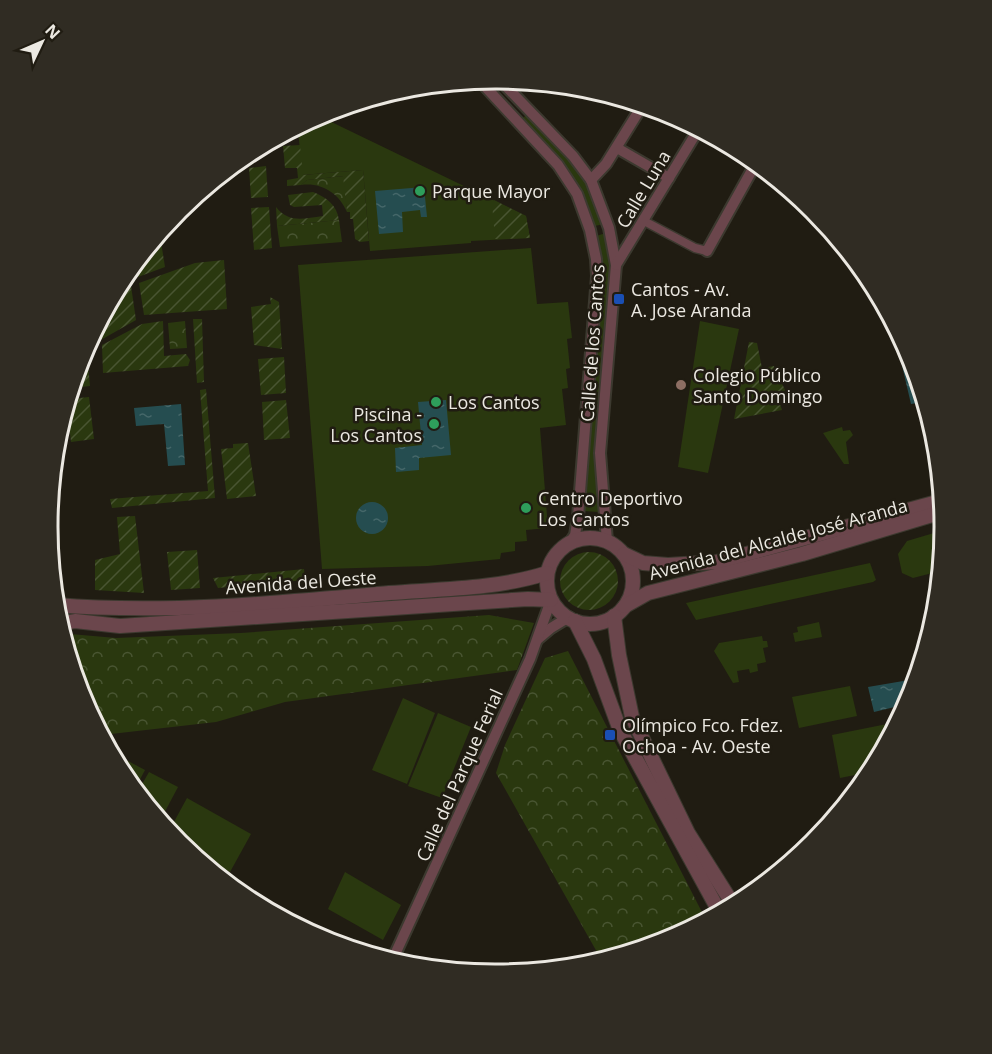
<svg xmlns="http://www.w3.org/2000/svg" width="992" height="1054" font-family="'Open Sans',sans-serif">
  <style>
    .grass { fill: #2a380f }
    .park { fill: url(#park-crowns) }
    .garden { fill: url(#garden-furrows) }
    .water { fill: url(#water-ripples) }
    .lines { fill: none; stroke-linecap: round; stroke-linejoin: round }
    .pedestrian-casing { stroke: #3c392f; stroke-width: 11 }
    .minor-casing { stroke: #3c392f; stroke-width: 14 }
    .tertiary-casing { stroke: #3c392f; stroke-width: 16 }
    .pedestrian { stroke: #6b464c; stroke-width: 8 }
    .minor { stroke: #6b464c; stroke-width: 10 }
    .tertiary { stroke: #6b464c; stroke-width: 14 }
    .leisure-dot { fill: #2e9e5b; stroke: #201c12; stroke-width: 2 }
    .transit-dot { fill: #1a4fb4; stroke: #201c12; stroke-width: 2 }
    .education-dot { fill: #8d6e63; stroke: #201c12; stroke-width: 2 }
    .labels { text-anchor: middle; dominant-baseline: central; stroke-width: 5; stroke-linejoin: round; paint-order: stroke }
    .street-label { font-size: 18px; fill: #ebe8e1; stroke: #201c12 }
    .poi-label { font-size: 18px; fill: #ebe8e1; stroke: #201c12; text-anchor: start }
    .rim { fill: none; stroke: #ebe8e1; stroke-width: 3 }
  </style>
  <defs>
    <pattern id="park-crowns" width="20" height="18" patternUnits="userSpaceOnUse" patternTransform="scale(1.5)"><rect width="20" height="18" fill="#2a380f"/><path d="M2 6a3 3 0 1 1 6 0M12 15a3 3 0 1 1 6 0" fill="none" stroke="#495532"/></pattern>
    <pattern id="garden-furrows" width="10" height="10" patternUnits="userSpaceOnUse" patternTransform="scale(1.5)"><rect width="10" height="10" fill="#2a380f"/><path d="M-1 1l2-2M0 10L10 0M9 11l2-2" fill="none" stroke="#495532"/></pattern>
    <pattern id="water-ripples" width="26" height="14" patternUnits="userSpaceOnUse" patternTransform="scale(1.5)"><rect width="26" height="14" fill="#254d50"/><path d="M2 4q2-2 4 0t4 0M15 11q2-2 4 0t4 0" fill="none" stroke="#456769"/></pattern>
  </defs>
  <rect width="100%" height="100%" fill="#201c12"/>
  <g class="grass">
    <path d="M528 113 559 144 586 180 604 224 595 226C577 178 557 155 522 119Z"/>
    <path d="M319 116 526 216 530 238 471 241V243L370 251 363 170 302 175 298 129Z"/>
    <path d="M606 233 612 270 597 480 599 512 583 511 596 236Z"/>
    <path d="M531 248 537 304 568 302 572 338 567 339 570 368 566 369 568 388 562 389 566 425 540 428 548 528 526 530 527 541 515 542V551L501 553 500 559 428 566 322 569 298 265Z"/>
    <path d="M700 321 739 329 708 473 678 467Z"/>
    <path d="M842 427 843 431 850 430 853 435 846 442 849 464H844L823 433Z"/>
    <path d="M944 530 940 571 913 578 902 573 898 554 907 541Z"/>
    <path d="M870 563 876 580 873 582 696 620 686 603Z"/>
    <path d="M819 622 822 637 795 642 793 633 798 632 797 627Z"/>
    <path d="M762 636 763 641H767L768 647 763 648 766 662 757 664 758 671 750 673 749 669 737 671 739 682 733 683 714 651 719 643Z"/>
    <path d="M850 686 857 716 799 728 792 697Z"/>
    <path d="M403 698 435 713 407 784 372 770Z"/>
    <path d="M438 713 471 727 442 798 408 786Z"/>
    <path d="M897 722 870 772 840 778 832 735Z"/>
    <path d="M111 752 145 770 135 789 123 776Z"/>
    <path d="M149 772 178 787 160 821 137 793Z"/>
    <path d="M187 798 251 834 230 872 178 842 169 831Z"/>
    <path d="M345 872 401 905 383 940 328 909Z"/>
  </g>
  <g class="park">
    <path d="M344 176 347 212C339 193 321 182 301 185L307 180Z"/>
    <path d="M339 220 342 242 280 247 277 226Z"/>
    <path d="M185 321 187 348 170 349 168 323Z"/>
    <path d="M489 615 534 623 517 670 285 702 216 722 102 735 82 698 64 639 70 634 116 638 241 633Z"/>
    <path d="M568 651 706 920 667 941 602 961 496 773 505 745 545 658Z"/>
  </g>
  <g class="garden">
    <path d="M300 145 303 175 363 170 369 241 360 242 355 239 353 219H350V212H347L343 176 307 180 301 185 287 186V180L298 178 297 168H285L283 146Z"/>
    <path d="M266 166 268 197 251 198 249 168Z"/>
    <path d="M313 192C326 197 337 205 339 220L277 226 276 207C289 223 302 219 323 216L322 205 294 207 290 205 288 195Z"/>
    <path d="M494 200 526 216 530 238 495 239 492 203Z"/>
    <path d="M269 207 272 248 254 250 251 208Z"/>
    <path d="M161 242 165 267 138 277 136 262 153 243Z"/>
    <path d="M224 260 227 309 144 315 139 283 195 263Z"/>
    <path d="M131 286 136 320 99 341 98 325 117 290Z"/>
    <path d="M270 297 279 302 282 349 254 345 251 307 271 304Z"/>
    <path d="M193 319H202L204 382 197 383Z"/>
    <path d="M163 321 164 356 186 354 190 360 188 366 103 373 102 345 142 324Z"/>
    <path d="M749 342 757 343 762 368 774 366 785 390 780 404 782 410 734 419Z"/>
    <path d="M84 352 87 353 90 386 72 388Z"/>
    <path d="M284 357 286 393 261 395 258 359Z"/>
    <path d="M206 389 215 498 112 508 110 499 208 491 200 390Z"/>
    <path d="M89 397 94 439 71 442 67 406 69 399Z"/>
    <path d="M286 400 290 438 264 440 262 402Z"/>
    <path d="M248 443 256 496 227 499 221 449 233 448V444Z"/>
    <path d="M135 516 144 593 95 590V560L120 554 117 517Z"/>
    <path d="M197 550 200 588 171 590 167 552Z"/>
    <circle cx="589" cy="581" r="29"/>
    <path d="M304 569 305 580 218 588 213 578Z"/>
  </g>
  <g class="water">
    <path d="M424 187 427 217H421L420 210 402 212 403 232 379 234 375 191Z"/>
    <path d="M910 355 924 402 911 404 900 357Z"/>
    <path d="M446 400 451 455 419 458V470L396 472 395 448 422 445 418 402Z"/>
    <path d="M181 404 185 465 168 466 164 424 136 426 134 408Z"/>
    <circle cx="372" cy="518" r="16"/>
    <path d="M915 679 907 704 874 712 868 687Z"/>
  </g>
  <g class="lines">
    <defs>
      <path id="pedestrian" d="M644 221 695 248 707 251"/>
      <g id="minor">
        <path d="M499 79 573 156 591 180 609 228 616 265 600 453 607 541"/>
        <path d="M480 81 558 165 577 194 590 230 596 259 597 276 578 517 575 535 571 541"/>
        <path d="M617 148 669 178"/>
        <path d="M591 180 606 164 642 106"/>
        <path d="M707 251 756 163"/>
        <path d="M616 265 698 130"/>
        <path d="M538 639 551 628 569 617"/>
        <path d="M392 961 530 659 551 600"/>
      </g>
      <g id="tertiary">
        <circle cx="590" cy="581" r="43"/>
        <path d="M624 554 643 563 668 565 717 562 941 501"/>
        <path d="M56 605C166 614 279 603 389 593 442 589 497 589 547 573"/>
        <path d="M625 606 648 593 802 554 942 512"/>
        <path d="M614 616 619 655 632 717 688 833 734 906"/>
        <path d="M575 621 594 659 620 730 720 913"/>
        <path d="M60 624 75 621 120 626 528 599 551 600"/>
      </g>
    </defs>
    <use href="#pedestrian" class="pedestrian-casing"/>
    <use href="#minor" class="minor-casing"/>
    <use href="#tertiary" class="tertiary-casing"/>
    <use href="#pedestrian" class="pedestrian"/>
    <use href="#minor" class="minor"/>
    <use href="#tertiary" class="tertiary"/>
  </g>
  <g class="leisure-dot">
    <circle cx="420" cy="191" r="6"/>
    <circle cx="436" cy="402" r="6"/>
    <circle cx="434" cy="424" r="6"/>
    <circle cx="526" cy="508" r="6"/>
  </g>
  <g class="transit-dot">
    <rect x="613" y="293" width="12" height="12" rx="3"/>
    <rect x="604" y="729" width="12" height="12" rx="3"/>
  </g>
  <circle class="education-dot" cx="681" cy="385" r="6"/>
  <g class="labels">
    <g class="street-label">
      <text transform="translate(643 189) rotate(-59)">Calle Luna</text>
      <text transform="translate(592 343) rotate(-86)">Calle de los Cantos</text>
      <text transform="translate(778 539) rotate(-15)">Avenida del Alcalde José Aranda</text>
      <text transform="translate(301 582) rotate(-4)">Avenida del Oeste</text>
      <text transform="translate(459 775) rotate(-66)">Calle del Parque Ferial</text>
    </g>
    <g class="poi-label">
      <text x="432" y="191">Parque Mayor</text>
      <text x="631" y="289">Cantos - Av.<tspan x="631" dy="21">A. Jose Aranda</tspan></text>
      <text x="693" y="375">Colegio Público<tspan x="693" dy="21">Santo Domingo</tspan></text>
      <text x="448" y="402">Los Cantos</text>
      <text x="422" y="414" text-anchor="end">Piscina -<tspan x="422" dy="21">Los Cantos</tspan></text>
      <text x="538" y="498">Centro Deportivo<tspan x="538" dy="21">Los Cantos</tspan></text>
      <text x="622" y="725">Olímpico Fco. Fdez.<tspan x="622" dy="21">Ochoa - Av. Oeste</tspan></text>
    </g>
  </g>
  <path d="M0 0H992V1054H0ZM495 89H497A437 437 0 0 1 934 526V527A437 437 0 0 1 497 964H495A437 437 0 0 1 58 527V526A437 437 0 0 1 495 89Z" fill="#302c23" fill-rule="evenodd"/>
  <path class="rim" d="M495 89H497A437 437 0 0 1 934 526V527A437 437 0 0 1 497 964H495A437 437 0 0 1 58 527V526A437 437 0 0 1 495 89Z"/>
  <g transform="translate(42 42) rotate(46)" stroke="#201c12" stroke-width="4.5" paint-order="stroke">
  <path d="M0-4.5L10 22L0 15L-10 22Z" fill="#ebe8e1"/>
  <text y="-9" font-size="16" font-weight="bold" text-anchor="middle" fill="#ebe8e1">N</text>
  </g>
</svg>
